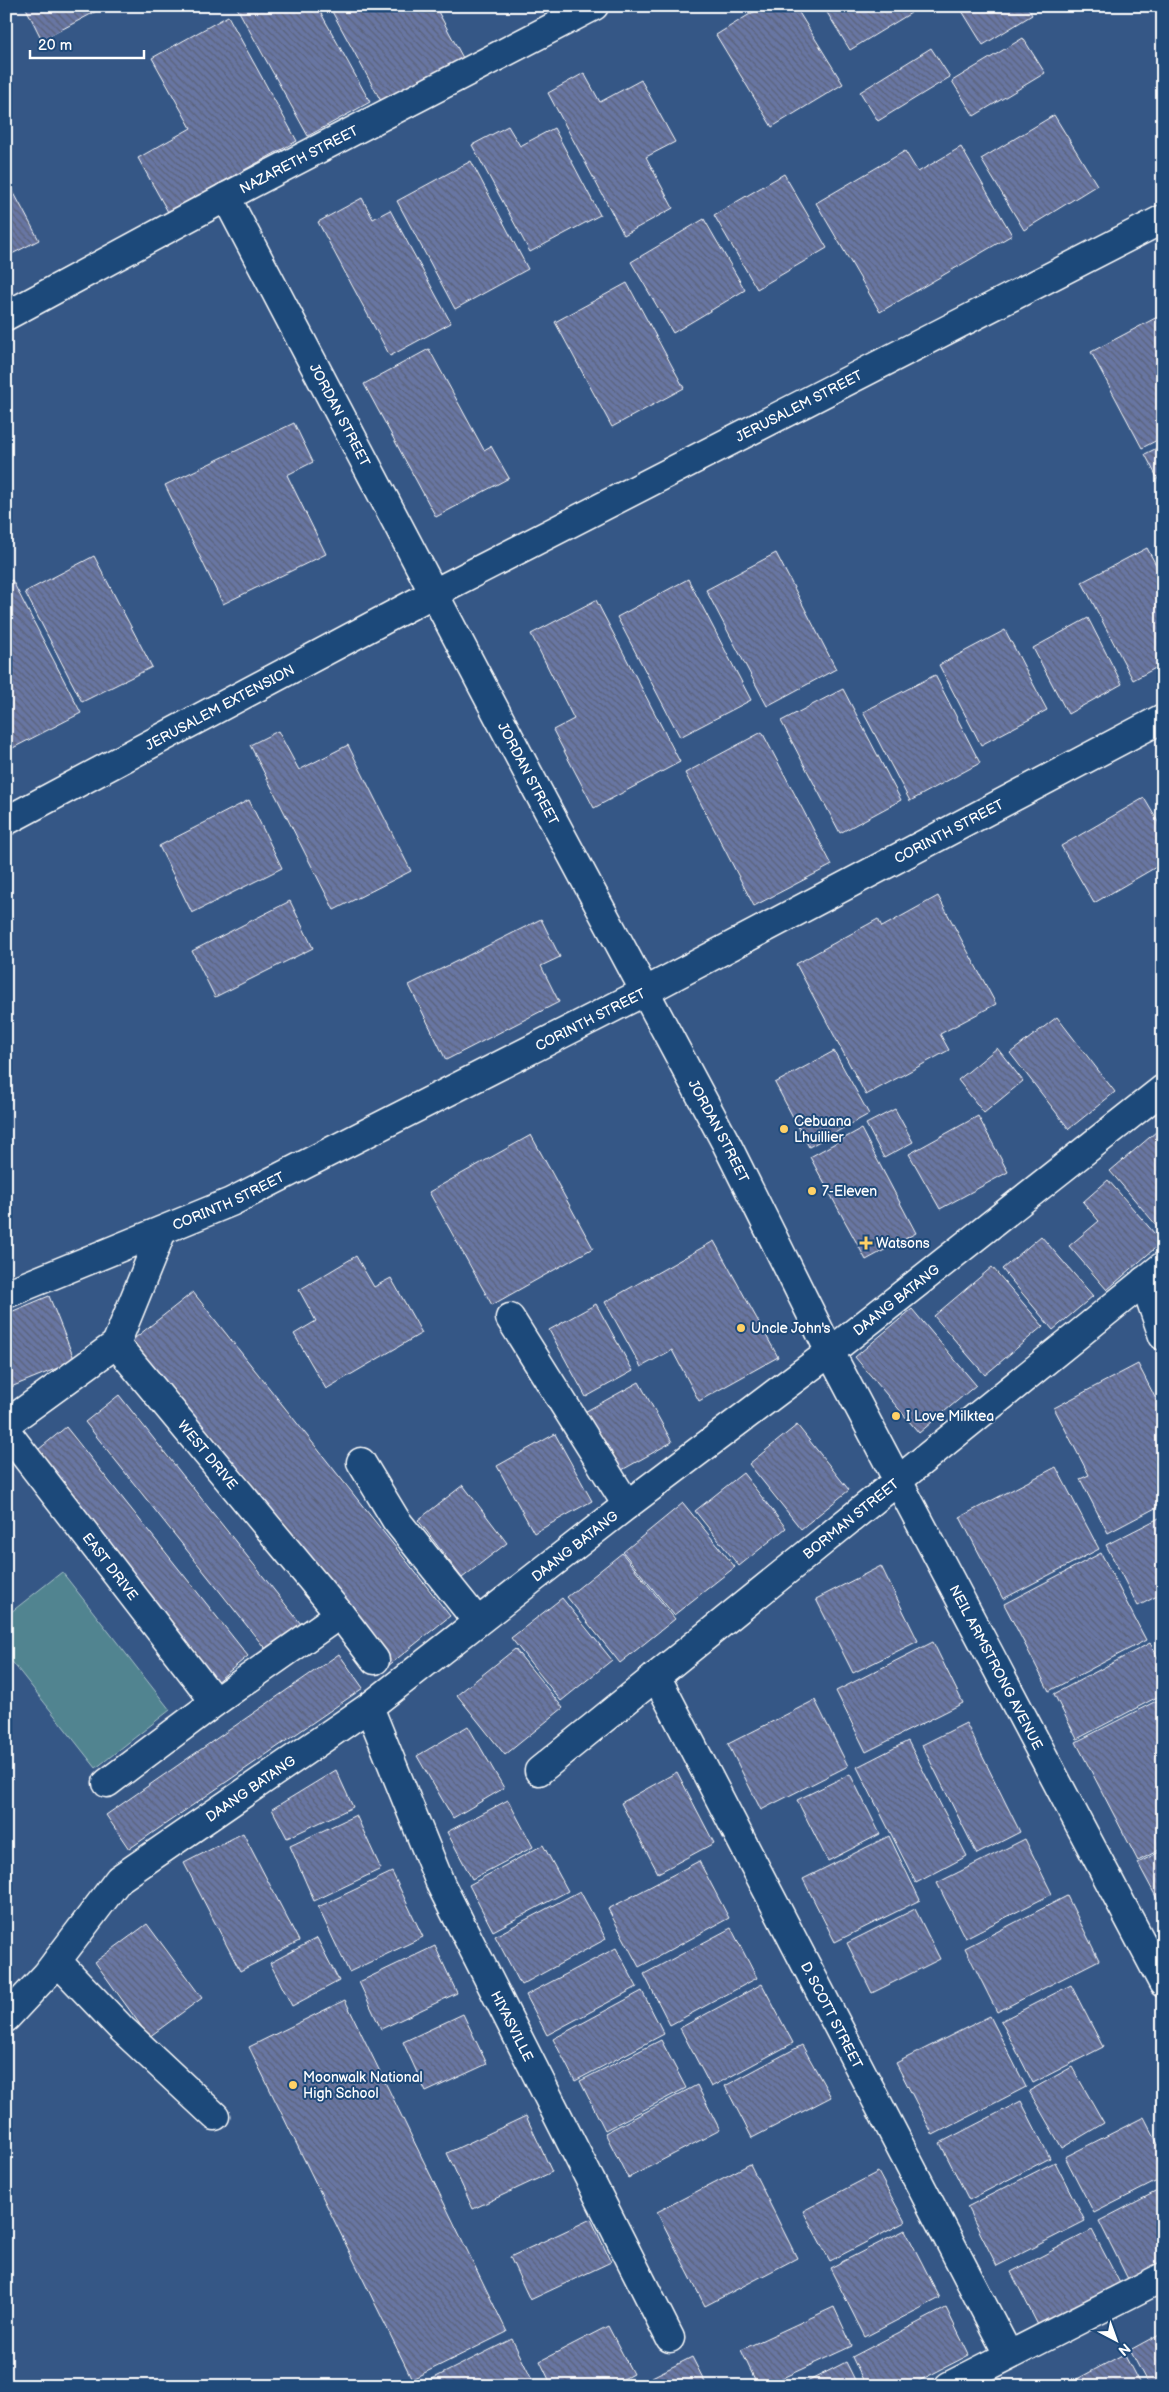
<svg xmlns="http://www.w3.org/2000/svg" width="1169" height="2392" font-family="'Balsamiq Sans',sans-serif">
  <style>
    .green { fill: #518490; stroke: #a8c2c8 }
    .building { fill: url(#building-back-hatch); stroke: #fff }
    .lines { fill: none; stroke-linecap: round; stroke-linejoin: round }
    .minor-casing { stroke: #fff; stroke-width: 31 }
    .minor { stroke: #1f4a7a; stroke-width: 28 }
    .poi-dot { fill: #ffd166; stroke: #1f4a7a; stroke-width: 2 }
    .labels { text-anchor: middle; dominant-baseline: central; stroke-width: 4; stroke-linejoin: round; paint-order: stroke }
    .street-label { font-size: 14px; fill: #fff; stroke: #1f4a7a }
    .poi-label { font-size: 14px; fill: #fff; stroke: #1f4a7a; text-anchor: start }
  </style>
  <defs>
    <pattern id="building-back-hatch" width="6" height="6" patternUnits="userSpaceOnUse" patternTransform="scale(1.25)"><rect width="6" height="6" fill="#6876a3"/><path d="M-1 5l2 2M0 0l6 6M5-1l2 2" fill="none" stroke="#5a6178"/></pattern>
  </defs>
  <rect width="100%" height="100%" fill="#355786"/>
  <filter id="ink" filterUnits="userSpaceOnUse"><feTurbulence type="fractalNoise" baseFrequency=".02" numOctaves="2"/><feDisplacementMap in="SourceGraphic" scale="10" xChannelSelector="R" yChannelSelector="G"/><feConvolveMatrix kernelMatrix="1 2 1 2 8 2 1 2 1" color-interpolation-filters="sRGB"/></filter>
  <g filter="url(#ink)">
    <path class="green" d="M62 1572 170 1710 96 1768 6 1654V1616Z"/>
    <g class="building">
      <path d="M25 6H106L42 40Z"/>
      <path d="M236 6H317L370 102 308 136Z"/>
      <path d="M329 6H435L463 58 382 103Z"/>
      <path d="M763 6H795L843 84 772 127 716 35Z"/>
      <path d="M823 6H907L911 13 850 50Z"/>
      <path d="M959 6H1027L1032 15 983 45Z"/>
      <path d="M228 16 297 141 168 212 138 158 191 128 152 58Z"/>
      <path d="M1023 38 1045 73 974 116 952 81Z"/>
      <path d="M931 48 950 77 878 121 860 92Z"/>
      <path d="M584 73 600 102 641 80 675 142 646 157 673 208 624 235 548 93Z"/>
      <path d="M1054 115 1097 185 1024 230 981 159Z"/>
      <path d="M508 126 520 146 554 128 600 215 530 252 472 145Z"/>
      <path d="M961 147 1012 235 880 312 816 203 905 151 918 172Z"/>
      <path d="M471 161 528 269 455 309 397 201Z"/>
      <path d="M784 174 827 248 757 289 714 215Z"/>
      <path d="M6 178 39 240 6 257Z"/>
      <path d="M362 198 373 219 390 210 451 323 390 356 318 222Z"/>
      <path d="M704 219 745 290 673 333 631 262Z"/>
      <path d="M627 283 684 388 612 427 555 322Z"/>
      <path d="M1163 314V437L1142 448 1091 352Z"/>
      <path d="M429 349 484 450 491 446 509 478 436 517 364 384Z"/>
      <path d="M294 423 313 462 287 475 326 554 223 604 165 485Z"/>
      <path d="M1163 445V489L1145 454Z"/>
      <path d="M1147 548 1163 578V664L1133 680 1082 582Z"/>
      <path d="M776 553 836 669 767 706 706 590Z"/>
      <path d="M94 556 152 667 82 702 25 592Z"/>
      <path d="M688 579 751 700 680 737 617 617Z"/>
      <path d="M12 580 81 713 7 751 6 583Z"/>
      <path d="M596 600 680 762 594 808 553 730 574 719 531 634Z"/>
      <path d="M1088 618 1122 684 1068 714 1033 648Z"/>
      <path d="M1005 630 1047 710 981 745 939 665Z"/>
      <path d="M935 675 980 763 910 801 863 712Z"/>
      <path d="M843 689 901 800 840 833 781 721Z"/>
      <path d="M278 731 299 770 348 745 411 871 334 910 250 745Z"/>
      <path d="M762 732 832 865 754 906 685 773Z"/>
      <path d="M1144 798 1163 830V863L1094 903 1061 846Z"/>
      <path d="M249 800 282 868 192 913 159 846Z"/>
      <path d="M938 896 996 1004 940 1034 949 1050 866 1095 796 964 878 919 882 927Z"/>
      <path d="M290 901 313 948 215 997 192 951Z"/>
      <path d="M541 919 560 957 541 966 559 1002 446 1060 409 985Z"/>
      <path d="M1057 1017 1115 1092 1069 1129 1010 1053Z"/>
      <path d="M997 1048 1023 1081 984 1113 958 1080Z"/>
      <path d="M834 1051 869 1114 809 1147 775 1083Z"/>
      <path d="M895 1109 913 1142 884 1158 866 1124Z"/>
      <path d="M978 1116 1008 1172 940 1209 909 1154Z"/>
      <path d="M1163 1126V1233L1110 1171Z"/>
      <path d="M861 1129 916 1233 866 1260 810 1157Z"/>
      <path d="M531 1135 593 1248 492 1305 429 1192Z"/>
      <path d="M1108 1180 1162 1242 1107 1290 1069 1246 1099 1221 1083 1202Z"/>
      <path d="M1041 1236 1093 1296 1053 1330 1002 1269Z"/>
      <path d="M714 1241 778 1357 699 1401 672 1350 641 1367 605 1302Z"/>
      <path d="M356 1256 374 1287 391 1278 422 1333 326 1389 294 1334 316 1321 299 1290Z"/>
      <path d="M992 1267 1043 1326 985 1375 934 1316Z"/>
      <path d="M193 1292 450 1616 388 1666 130 1342Z"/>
      <path d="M49 1296 75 1361 6 1389V1314Z"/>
      <path d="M596 1304 633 1371 586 1397 549 1330Z"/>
      <path d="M912 1309 976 1385 919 1433 855 1357Z"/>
      <path d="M1138 1364 1163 1413V1504L1108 1533 1080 1479 1089 1475 1054 1408Z"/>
      <path d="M639 1382 672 1442 613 1475 579 1415Z"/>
      <path d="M119 1395 301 1624 267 1651 85 1422Z"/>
      <path d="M797 1425 849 1490 801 1529 749 1464Z"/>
      <path d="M66 1427 248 1656 215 1683 33 1454Z"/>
      <path d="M555 1434 592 1501 534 1533 497 1466Z"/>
      <path d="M1056 1467 1099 1549 1003 1599 960 1517Z"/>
      <path d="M743 1473 786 1528 739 1566 695 1511Z"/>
      <path d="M463 1485 507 1543 462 1578 418 1520Z"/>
      <path d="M683 1503 735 1567 674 1615 623 1552Z"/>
      <path d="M1163 1516V1593L1138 1606 1106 1545Z"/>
      <path d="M622 1553 675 1619 620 1663 567 1597Z"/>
      <path d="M1101 1553 1146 1640 1049 1691 1004 1604Z"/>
      <path d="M881 1566 918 1641 853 1673 816 1599Z"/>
      <path d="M562 1598 612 1660 561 1701 511 1638Z"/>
      <path d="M933 1642 963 1703 866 1752 836 1691Z"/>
      <path d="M1150 1643 1163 1667V1694L1077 1739 1054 1694Z"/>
      <path d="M515 1649 563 1708 505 1755 457 1695Z"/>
      <path d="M339 1654 363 1688 129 1849 106 1815Z"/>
      <path d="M1162 1698 1163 1848 1138 1861 1076 1742Z"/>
      <path d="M815 1700 848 1766 761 1810 728 1744Z"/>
      <path d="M966 1723 1020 1832 977 1854 922 1745Z"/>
      <path d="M468 1726 504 1788 453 1818 417 1756Z"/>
      <path d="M908 1741 967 1856 916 1883 857 1767Z"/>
      <path d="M336 1770 353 1807 287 1838 272 1809Z"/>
      <path d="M677 1772 714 1843 658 1873 621 1803Z"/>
      <path d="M850 1774 880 1834 828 1861 797 1800Z"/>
      <path d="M508 1800 533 1847 472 1879 447 1832Z"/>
      <path d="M356 1815 381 1869 314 1901 290 1846Z"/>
      <path d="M243 1833 299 1941 240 1971 184 1863Z"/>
      <path d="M889 1836 920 1900 835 1942 803 1879Z"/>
      <path d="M1025 1839 1052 1894 965 1938 937 1883Z"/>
      <path d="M543 1845 568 1891 493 1931 469 1885Z"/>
      <path d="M1163 1850V1910L1138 1863Z"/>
      <path d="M699 1861 729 1918 639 1967 608 1909Z"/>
      <path d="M392 1872 423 1937 349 1972 318 1907Z"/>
      <path d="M580 1891 606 1939 521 1985 495 1936Z"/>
      <path d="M1067 1896 1099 1960 997 2012 965 1948Z"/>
      <path d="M915 1909 940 1959 872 1993 847 1943Z"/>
      <path d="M147 1924 202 1998 149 2037 95 1962Z"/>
      <path d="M731 1928 757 1978 670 2025 644 1974Z"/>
      <path d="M317 1938 339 1981 292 2006 270 1963Z"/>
      <path d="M435 1946 457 1993 381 2029 359 1982Z"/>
      <path d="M616 1948 637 1987 547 2035 526 1995Z"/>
      <path d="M762 1984 793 2043 711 2087 680 2028Z"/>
      <path d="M1071 1985 1103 2047 1033 2083 1001 2021Z"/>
      <path d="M642 1991 664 2034 575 2081 553 2039Z"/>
      <path d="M345 2000 507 2332 412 2379 249 2047Z"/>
      <path d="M463 2014 487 2064 426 2092 403 2042Z"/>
      <path d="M990 2016 1026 2087 933 2135 896 2063Z"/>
      <path d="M661 2040 686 2088 605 2130 580 2081Z"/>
      <path d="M802 2045 831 2097 752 2138 725 2086Z"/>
      <path d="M1072 2067 1104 2123 1062 2148 1029 2091Z"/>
      <path d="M697 2085 720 2130 628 2178 605 2133Z"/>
      <path d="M1021 2101 1050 2158 969 2200 940 2143Z"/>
      <path d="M526 2116 552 2172 473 2209 447 2153Z"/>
      <path d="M1144 2117 1163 2154V2178L1094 2213 1065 2157Z"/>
      <path d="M1055 2162 1085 2221 997 2266 967 2207Z"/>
      <path d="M750 2164 797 2258 705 2306 657 2212Z"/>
      <path d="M878 2172 905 2222 830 2261 803 2211Z"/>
      <path d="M1163 2188V2264L1129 2281 1099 2221Z"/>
      <path d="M591 2219 611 2262 530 2300 510 2257Z"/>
      <path d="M905 2230 940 2298 865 2337 830 2268Z"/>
      <path d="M1092 2230 1123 2289 1041 2331 1011 2272Z"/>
      <path d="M834 2307 852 2346 765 2386H758L741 2350Z"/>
      <path d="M946 2308 969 2355 909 2386H866L852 2357Z"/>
      <path d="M608 2326 633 2374 610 2386H552L540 2361Z"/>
      <path d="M1163 2332V2386H1149L1130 2350Z"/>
      <path d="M512 2339 535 2386H418Z"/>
      <path d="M1124 2354 1141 2386H1064Z"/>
      <path d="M692 2357 707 2386H634Z"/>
      <path d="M846 2362 858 2386H799Z"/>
    </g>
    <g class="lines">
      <defs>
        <g id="minor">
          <path id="s1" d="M226 197 527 771 727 1145 830 1352 1163 1983"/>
          <path id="s2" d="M6 316 226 197 594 6"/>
          <path id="s3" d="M6 821 434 593 1163 219"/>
          <path d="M1144 1281 1163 1336"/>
          <path id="s4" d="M6 1294 231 1202 644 992 1163 718"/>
          <path d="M510 1318 627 1505"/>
          <path id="s5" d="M116 1344 340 1614 375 1660"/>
          <path d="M116 1344 162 1231"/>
          <path d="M6 1424 116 1344"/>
          <path id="s6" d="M6 1431 215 1702"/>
          <path d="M361 1462 396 1520 477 1621"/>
          <path id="s7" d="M656 1676 1008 2354"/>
          <path id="s8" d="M369 1707 441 1885 670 2338"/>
          <path id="s9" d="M539 1771 1163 1266"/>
          <path d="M107 1783 215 1702 340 1614"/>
          <path d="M57 1961 122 2029 215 2116"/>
          <path id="s10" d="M6 2018 47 1974 119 1879 369 1707 627 1505 830 1352 1163 1089"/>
          <path d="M949 2386 1163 2277"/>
        </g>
      </defs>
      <use href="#minor" class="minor-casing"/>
      <use href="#minor" class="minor"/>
    </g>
  </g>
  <g class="poi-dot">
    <circle cx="784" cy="1129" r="5"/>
    <circle cx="812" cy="1191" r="5"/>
    <path d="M863.5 1235.5h5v5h5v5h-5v5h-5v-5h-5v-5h5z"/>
    <circle cx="741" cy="1328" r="5"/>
    <circle cx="896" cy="1416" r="5"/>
    <circle cx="293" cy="2085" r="5"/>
  </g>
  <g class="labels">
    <g class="street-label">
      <text stroke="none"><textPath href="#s2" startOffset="332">NAZARETH STREET</textPath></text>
      <text stroke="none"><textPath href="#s3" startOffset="895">JERUSALEM STREET</textPath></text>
      <text stroke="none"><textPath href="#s1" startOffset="246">JORDAN STREET</textPath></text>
      <text stroke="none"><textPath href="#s3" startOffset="242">JERUSALEM EXTENSION</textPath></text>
      <text stroke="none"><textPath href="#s1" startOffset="651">JORDAN STREET</textPath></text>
      <text stroke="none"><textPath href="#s4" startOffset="1051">CORINTH STREET</textPath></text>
      <text stroke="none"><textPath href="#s4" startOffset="646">CORINTH STREET</textPath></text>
      <text stroke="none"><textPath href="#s1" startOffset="1056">JORDAN STREET</textPath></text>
      <text stroke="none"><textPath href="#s4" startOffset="241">CORINTH STREET</textPath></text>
      <text stroke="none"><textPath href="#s10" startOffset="1149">DAANG BATANG</textPath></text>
      <text stroke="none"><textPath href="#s5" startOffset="144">WEST DRIVE</textPath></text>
      <text stroke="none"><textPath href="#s9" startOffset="401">BORMAN STREET</textPath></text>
      <text stroke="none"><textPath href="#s10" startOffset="744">DAANG BATANG</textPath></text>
      <text stroke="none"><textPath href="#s6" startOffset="171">EAST DRIVE</textPath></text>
      <text stroke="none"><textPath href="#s1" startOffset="1660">NEIL ARMSTRONG AVENUE</textPath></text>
      <text stroke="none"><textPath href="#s10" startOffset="339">DAANG BATANG</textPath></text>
      <text stroke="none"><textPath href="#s7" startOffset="382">D. SCOTT STREET</textPath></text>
      <text stroke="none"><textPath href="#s8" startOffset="350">HIYASVILLE</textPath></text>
    </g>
    <g class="poi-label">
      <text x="794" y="1121">Cebuana<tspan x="794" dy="16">Lhuillier</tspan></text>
      <text x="822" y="1191">7-Eleven</text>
      <text x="876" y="1243">Watsons</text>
      <text x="751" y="1328">Uncle John's</text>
      <text x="906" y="1416">I Love Milktea</text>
      <text x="303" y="2077">Moonwalk National<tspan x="303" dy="16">High School</tspan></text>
    </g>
  </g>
  <rect width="1169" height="2392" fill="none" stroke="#1f4a7a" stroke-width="25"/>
  <rect x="12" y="12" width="1144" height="2367" fill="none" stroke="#fff" stroke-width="2" filter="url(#ink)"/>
  <g transform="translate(1116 2340) rotate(139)" stroke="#1f4a7a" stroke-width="4" paint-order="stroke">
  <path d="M0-4L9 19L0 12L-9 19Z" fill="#ffffff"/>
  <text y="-8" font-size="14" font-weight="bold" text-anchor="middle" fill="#ffffff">N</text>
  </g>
  <path d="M30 50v8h114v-8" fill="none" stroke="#ffffff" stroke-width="2.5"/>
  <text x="38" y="50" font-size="15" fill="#ffffff" stroke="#1f4a7a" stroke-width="4" paint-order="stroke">20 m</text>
</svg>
